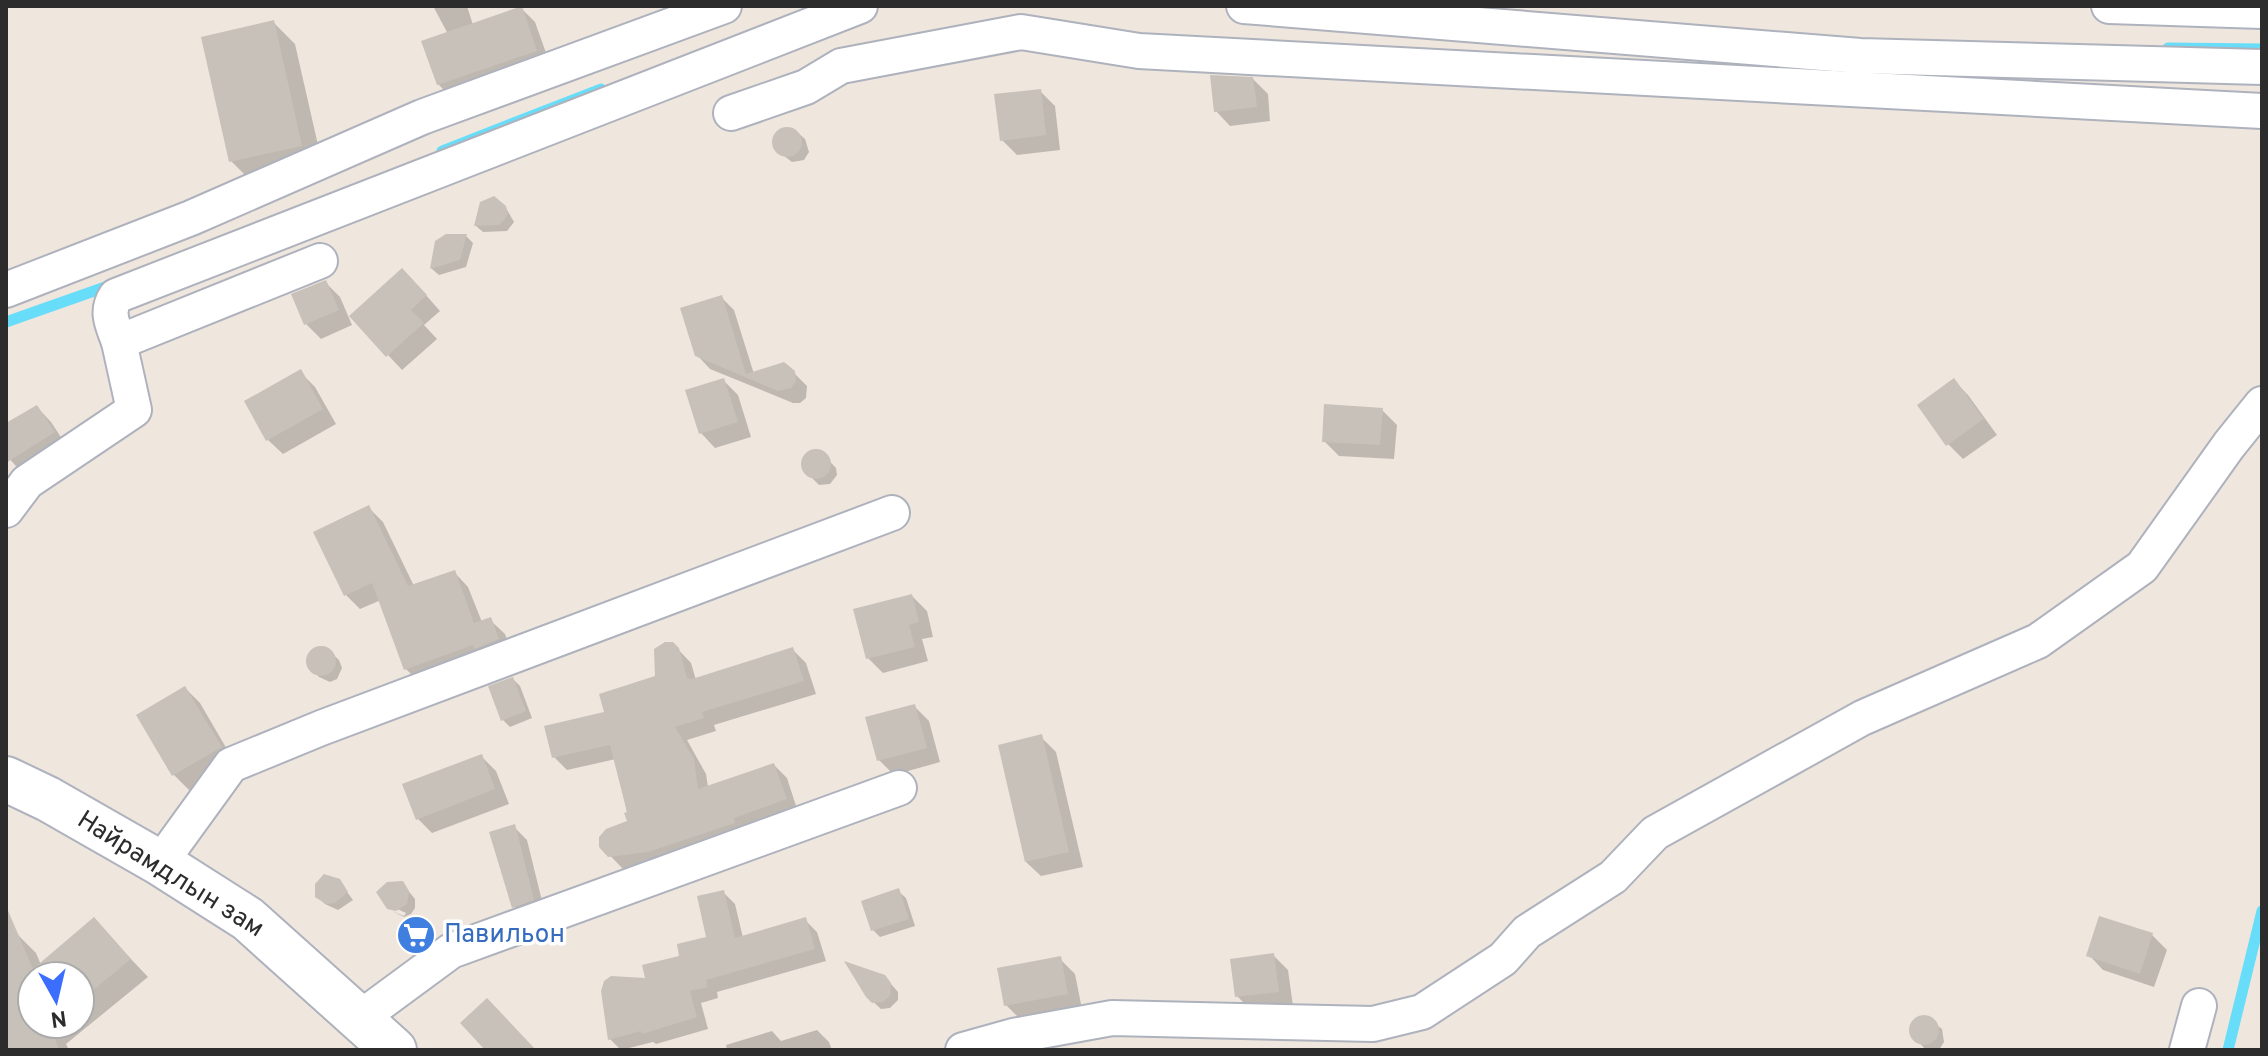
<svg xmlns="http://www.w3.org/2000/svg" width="2268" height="1056" font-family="Overpass,sans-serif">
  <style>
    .shadow { fill: #0003; fill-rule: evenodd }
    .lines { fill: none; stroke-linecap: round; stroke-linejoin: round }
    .stream { stroke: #67ddfa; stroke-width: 11 }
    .building { fill: #c7c1b9 }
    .street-casing { stroke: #aeb2bd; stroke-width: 38 }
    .secondary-casing { stroke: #aeb2bd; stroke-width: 48 }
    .street { stroke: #fff; stroke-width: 34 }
    .secondary { stroke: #fff; stroke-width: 44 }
    .labels { text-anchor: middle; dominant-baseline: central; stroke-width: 7; stroke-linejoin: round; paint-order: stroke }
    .street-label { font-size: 26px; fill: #2c2c2c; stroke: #fff }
    .shop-label { font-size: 26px; fill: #366cbe; stroke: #fff; text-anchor: start }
  </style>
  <rect width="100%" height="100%" fill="#efe6de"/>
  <g class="shadow">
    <path d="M433 6H467L473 25 521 8 535 22 550 64 452 98 438 84 448 34Z"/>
    <path d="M273 22 295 44 323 167 253 183 231 161Z"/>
    <path d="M1253 79 1268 94 1270 121 1230 126 1216 111Z"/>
    <path d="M1040 91 1055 106 1060 150 1017 155 1002 140Z"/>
    <path d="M790 129 797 132 805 139 809 152 804 160 792 162 775 149V137L781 130Z"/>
    <path d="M506 208 514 222 507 231 483 232 476 226Z"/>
    <path d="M466 236 473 243 466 267 439 275 432 269 436 242Z"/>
    <path d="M325 282 340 297 352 325 321 339 306 324Z"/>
    <path d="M417 285 440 311 424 325 437 339 402 370 388 355Z"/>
    <path d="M721 297 734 310 754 374 794 373 807 386 806 398 800 403H793L710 369 697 355Z"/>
    <path d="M300 372 315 387 336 424 283 454 268 440Z"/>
    <path d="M723 380 738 395 751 437 715 448 701 433Z"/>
    <path d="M1953 380 1968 395 1997 435 1963 459 1948 444Z"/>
    <path d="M37 407 51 422 68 448 24 475 6 455V425Z"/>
    <path d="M1382 410 1397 425 1394 459 1339 456 1324 441Z"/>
    <path d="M820 451 836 468 837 475 830 484 819 485 803 469V460L809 453Z"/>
    <path d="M369 508 383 522 414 586 454 572 468 587 482 622 490 620 505 634 512 654 420 683 406 669 381 600 360 609 346 595Z"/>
    <path d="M912 596 927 611 933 637 922 639 928 661 883 673 868 658Z"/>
    <path d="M673 644 691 663 696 680 793 650 806 663 816 694 714 725 716 731 687 740 706 774 708 787 774 765 787 778 798 812 662 864 623 869 601 846 629 822 616 759 567 770 554 757 607 713 657 677Z"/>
    <path d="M319 648H326L339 660 342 668 337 679 330 682 319 677 311 669 308 660 311 652Z"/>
    <path d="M513 679 520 686 532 718 510 727 503 720Z"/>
    <path d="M185 688 200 703 235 763 189 790 174 775 138 716Z"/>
    <path d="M914 706 929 721 940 762 894 775 879 760Z"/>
    <path d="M1041 737 1056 752 1083 867 1041 876 1026 862Z"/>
    <path d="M481 756 496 771 509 804 432 833 417 818Z"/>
    <path d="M514 827 527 840 545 913 527 919 514 906Z"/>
    <path d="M339 881 353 900 338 910 325 904 317 896Z"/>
    <path d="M402 883 415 899V908L411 914 404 917 392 911 404 916 406 913 386 904Z"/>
    <path d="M898 891 906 898 915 926 880 937 873 930Z"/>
    <path d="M723 892 735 904 743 938 805 920 817 932 826 961 717 992 718 998 701 1003 708 1029 656 1044 653 1042 621 1050 610 1039 648 980 708 938Z"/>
    <path d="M18 935 36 953 41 965 111 938 148 977 66 1044 69 1050H6V940ZM32 976H80V1024H32Z"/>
    <path d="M2152 935 2167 950 2154 987 2103 970 2089 955Z"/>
    <path d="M1273 955 1288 970 1293 1006 1252 1011 1237 996Z"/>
    <path d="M1060 959 1075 974 1082 1009 1021 1020 1006 1005Z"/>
    <path d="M884 976 898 992V1000L890 1008 881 1009 867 996Z"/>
    <path d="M1926 1017 1942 1029 1944 1042 1939 1050H1926L1910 1032 1911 1026 1917 1019Z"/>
    <path d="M817 1030 829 1042 832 1050H727L726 1045 772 1031 781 1041Z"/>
  </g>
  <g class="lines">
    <g class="stream">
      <path d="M2168 48 2262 49"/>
      <path d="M442 151 601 89"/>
      <path d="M6 322 111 285"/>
      <path d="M2228 1050 2262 911"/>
    </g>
  </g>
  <g class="building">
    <path d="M522 6 537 51 437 85 421 41Z"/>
    <path d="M274 20 302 146 229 162 201 37Z"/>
    <path d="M1210 75 1253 77 1257 107 1214 112Z"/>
    <path d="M1041 89 1046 135 1000 141 994 94Z"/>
    <circle cx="787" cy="142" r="15"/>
    <path d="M494 196 506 206 508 214 504 220 499 225 474 226 480 202Z"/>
    <path d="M446 234H467L460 260 430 269 435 241Z"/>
    <path d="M402 268 427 295 411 310 424 323 386 357 349 316Z"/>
    <path d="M326 280 339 310 304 325 291 294Z"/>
    <path d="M722 295 746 374 784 362 795 371 796 381 791 388 778 391 695 356 680 308Z"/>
    <path d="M301 369 323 409 266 441 244 401Z"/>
    <path d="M724 378 738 422 699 434 685 390Z"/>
    <path d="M1954 378 1984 419 1946 446 1917 405Z"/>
    <path d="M1324 404 1383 408 1380 445 1322 442Z"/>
    <path d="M37 405 55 432 6 463V423Z"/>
    <circle cx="816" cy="464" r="15"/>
    <path d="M369 505 408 586 455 570 474 623 491 617 499 639 474 649 473 645 404 670 372 583 344 596 313 532Z"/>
    <path d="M912 594 919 622 909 625 915 647 866 659 853 609Z"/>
    <path d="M665 642H673L679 648 687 678 692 679 793 647 804 681 702 712 704 718 675 727 694 759 698 789 774 763 787 799 734 818 735 823 648 852 608 857 599 847V837L606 829 627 821 624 813 627 812 610 745 552 758 544 726 604 712 599 694 655 676 654 649Z"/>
    <circle cx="321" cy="661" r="15"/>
    <path d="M513 677 526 711 501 721 488 686Z"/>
    <path d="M185 686 222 747 172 776 136 715Z"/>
    <path d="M915 704 927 748 877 761 865 717Z"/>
    <path d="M1042 734 1069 852 1025 862 998 745Z"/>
    <path d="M482 754 495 789 416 820 402 784Z"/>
    <path d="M515 824 534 900 512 908 489 832Z"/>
    <path d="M324 874 340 879 348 892 335 903 326 904 315 897V884Z"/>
    <path d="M403 881 409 891 407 904 396 911 387 909 376 892 387 882Z"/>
    <path d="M899 888 909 919 871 931 861 901Z"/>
    <path d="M724 890 735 938 806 917 815 949 706 980 708 987 690 991 697 1017 642 1034 641 1031 608 1040 601 991 604 981 611 976 645 978 642 965 679 956 677 944 706 937 697 896Z"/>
    <path d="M6 906 33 969 94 917 131 959 80 1001V976H32V1024H51L50 1025 59 1050H6Z"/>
    <path d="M2099 916 2153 933 2140 974 2086 956Z"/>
    <path d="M1274 953 1279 992 1235 997 1230 959Z"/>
    <path d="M1061 956 1068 994 1004 1006 997 968Z"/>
    <path d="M844 961 885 975 891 983 890 996 883 1002 872 1003 866 997Z"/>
    <path d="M487 998 505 1017 536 1050H485L460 1023Z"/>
    <circle cx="1924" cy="1030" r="15"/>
  </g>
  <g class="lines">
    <defs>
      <g id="street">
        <path d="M1244 6 1860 56 2262 67"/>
        <path d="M2109 6 2262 11"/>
        <path d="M731 113 806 87 841 66 1021 32 1139 51 2262 111"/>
        <path d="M6 290 191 218 422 117 724 6"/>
        <path d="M119 342C113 325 105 312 116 296L860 6"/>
        <path d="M6 510 27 482 134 410 119 342 320 261"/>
        <path d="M160 863 231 765 321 728 892 513"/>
        <path d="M360 1018 451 951 899 788"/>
        <path d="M963 1050 1013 1036 1112 1018 1373 1024 1422 1012 1503 959 1527 932 1613 877 1655 833 1862 718 2038 641 2142 567 2229 445 2262 404"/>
        <path d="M2187 1050 2199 1006"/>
      </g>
      <path id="secondary" d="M6 779 48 799 160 863 248 919 394 1050"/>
    </defs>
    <use href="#street" class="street-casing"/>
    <use href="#secondary" class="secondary-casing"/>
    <use href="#street" class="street"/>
    <use href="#secondary" class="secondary"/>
  </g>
  <defs>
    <symbol id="supermarket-disc" viewBox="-11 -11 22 22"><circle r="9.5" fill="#3f7fe0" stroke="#fff"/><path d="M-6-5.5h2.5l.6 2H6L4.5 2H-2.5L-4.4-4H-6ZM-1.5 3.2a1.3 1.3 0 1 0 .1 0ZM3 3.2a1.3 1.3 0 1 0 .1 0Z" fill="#fff"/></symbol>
  </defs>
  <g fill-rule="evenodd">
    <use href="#supermarket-disc" x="394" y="913" width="44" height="44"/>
  </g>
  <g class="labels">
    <g class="street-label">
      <text transform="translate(170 875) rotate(32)">Найрамдлын зам</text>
    </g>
    <g class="shop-label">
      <text x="444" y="935">Павильон</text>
    </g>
  </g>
  <rect width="2268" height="1056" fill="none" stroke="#2c2c2c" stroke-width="16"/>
  <g transform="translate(56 1000) rotate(172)"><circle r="38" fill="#ffffff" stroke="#ababab" stroke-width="2"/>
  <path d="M0-6L14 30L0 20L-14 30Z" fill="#3b6dff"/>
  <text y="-12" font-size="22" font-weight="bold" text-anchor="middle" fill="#2c2c2c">N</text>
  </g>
</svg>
